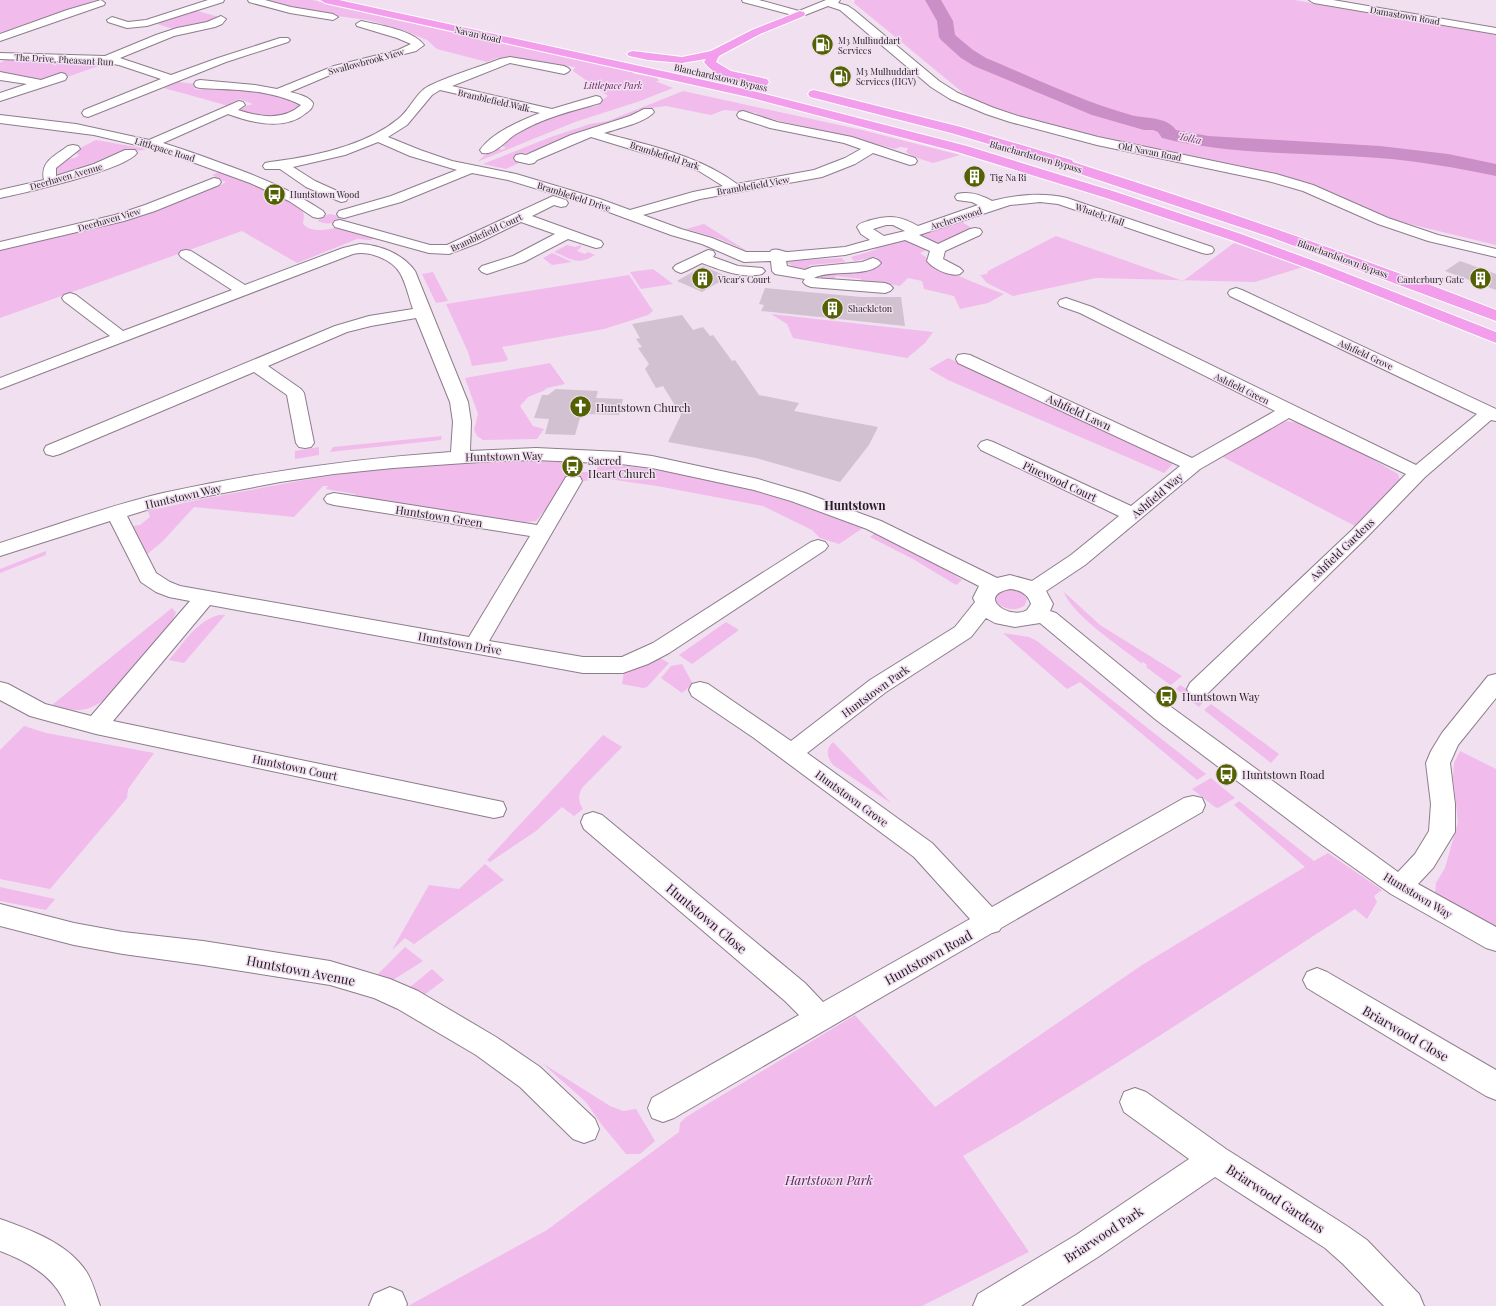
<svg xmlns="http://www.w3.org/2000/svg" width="1496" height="1306" font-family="'Playfair Display',serif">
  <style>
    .green { fill: #f1bbec }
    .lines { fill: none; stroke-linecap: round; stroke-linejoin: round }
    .river { fill: #ca8fc6; fill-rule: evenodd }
    .building { fill: #d2c1d1 }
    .minor-casing { stroke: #8c7d8b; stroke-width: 2 }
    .highway-casing { stroke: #fff; stroke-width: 2 }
    .minor { fill: #fff; fill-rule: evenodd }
    .highway { fill: #f29eec; fill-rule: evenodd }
    .labels { text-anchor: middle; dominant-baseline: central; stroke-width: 3; stroke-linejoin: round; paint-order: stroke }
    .far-street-label { font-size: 9px; fill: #211b21; stroke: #f1e0f0 }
    .far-poi-label { font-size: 9px; fill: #211b21; stroke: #f1e0f0; text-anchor: start }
    .far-park-label { font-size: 9px; font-style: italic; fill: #652063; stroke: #f1e0f0 }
    .far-water-label { font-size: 10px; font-style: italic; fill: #793376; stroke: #f1e0f0 }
    .poi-label { font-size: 11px; fill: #211b21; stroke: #f1e0f0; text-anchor: start }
    .street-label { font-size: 11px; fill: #211b21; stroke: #f1e0f0 }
    .neighbourhood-label { font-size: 12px; font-weight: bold; fill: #211b21; stroke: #f1e0f0 }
    .near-street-label { font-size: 13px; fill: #211b21; stroke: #f1e0f0 }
    .near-park-label { font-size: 13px; font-style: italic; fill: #652063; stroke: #f1e0f0 }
  </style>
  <rect width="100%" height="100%" fill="#f1e0f0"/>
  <g class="green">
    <path d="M0 0H97L90 2 91 4 0 36Z"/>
    <path d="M261 0H312L632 72 635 74 657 78 659 81H655L673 88 640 101 575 122 479 161H478L495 147 502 150 506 148 498 144 542 119 586 105 592 107 598 105V103L608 96 573 71 575 67 517 58H497L487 62 437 49 427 40 405 31 382 24 368 20 314 13Z"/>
    <path d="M855 0H1294L1496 35V245L1389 219 1361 209 1288 177 1120 142 1009 114 967 96 854 3Z"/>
    <path d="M194 10 219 17 212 20 211 22 177 30 157 24 156 22Z"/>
    <path d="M5 60 80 61 107 63 70 76H58L42 81 0 74V63Z"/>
    <path d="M178 82 194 84 197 86 194 89 200 90 215 88 272 94 302 104C285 124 260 116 237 111L239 108 253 104 240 99 233 102 229 106 164 88Z"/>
    <path d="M683 91 862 130 960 155 933 163 914 157 906 152 908 148 900 147 895 149 824 131 754 115 758 113 724 110 711 115 666 106 637 110 638 115 535 152 525 153 520 156 521 162 506 169 483 164 551 137 590 124 608 121Z"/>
    <path d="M96 140 147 149 138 151 130 150 101 160 104 163 60 176 56 174 55 167 64 159 75 158 79 155 75 153 76 150Z"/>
    <path d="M221 171C236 176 297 200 303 212 305 216 303 220 303 224 315 236 331 226 346 228 356 230 366 235 376 238L370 240 357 239 297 263 242 231 0 318V249L213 186H219L226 182 214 178 215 176 212 175Z"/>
    <path d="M330 214 339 216V219C334 224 325 225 318 221L321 217Z"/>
    <path d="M962 222 973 229 920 253C944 272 975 283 1004 294L988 303 960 309 954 296 924 289 922 281 908 278 900 286 881 282 861 283V279L836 276 833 281 824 280 820 276 822 274 869 269 881 263 876 257 854 261 851 257 878 249H873L871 246Z"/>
    <path d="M704 224 747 251 720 239 686 229Z"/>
    <path d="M1056 236 1183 281 1234 243 1303 267 1255 282 1096 278 1013 296 987 283 980 275 987 274 988 271Z"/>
    <path d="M567 245 575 247 581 245V247L577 251 585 254 588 252 595 255C576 266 572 259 554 252Z"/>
    <path d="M552 253 572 262 552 265 543 258Z"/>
    <path d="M842 258 845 262 809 265V270L793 266 784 261Z"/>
    <path d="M653 269 673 284 641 289 630 272Z"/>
    <path d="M433 272 448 301 436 303 422 274Z"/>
    <path d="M629 275 653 311 648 315 604 329 502 347 508 359 506 361 472 366 468 352 446 304Z"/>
    <path d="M771 314 933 332 925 343 907 358 793 338 787 324Z"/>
    <path d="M948 358 1151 451 1172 463V465L1164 473 948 380 929 369Z"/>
    <path d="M550 363 565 384 547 388 543 391 528 397 520 406 533 426 544 429 537 439 483 440 477 436 474 430 478 414 465 378Z"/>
    <path d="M1284 421 1301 423 1355 449 1398 474 1401 483 1355 526 1221 456Z"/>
    <path d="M442 436 441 440 330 452 333 447Z"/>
    <path d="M319 447V455L295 459V451Z"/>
    <path d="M539 461 566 462 568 472H592L587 481 570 479 536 521 518 523 356 497 355 494 326 489 328 486H323L294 517 194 507 163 541 145 556 133 526 140 525 150 517 148 511 202 499 304 480 391 466 452 462Z"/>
    <path d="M599 463C648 468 697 475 744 488 784 499 823 513 863 528L839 544 820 538 812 530 763 506 657 486 594 477Z"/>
    <path d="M875 533 941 567 962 580 956 585 913 559 870 537Z"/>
    <path d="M46 551V555L0 573V569Z"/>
    <path d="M1009 589 1023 593 1027 599 1025 605C1016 612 1002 610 995 600L996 594Z"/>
    <path d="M1064 592 1100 625 1182 676 1171 685 1169 684 1146 667 1147 665 1143 662 1141 663C1122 648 1071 614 1064 592Z"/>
    <path d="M172 608 176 613 171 623C151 648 113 709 79 710 70 711 61 707 52 705Z"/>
    <path d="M219 615H225L184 663 169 660C184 643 196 621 219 615Z"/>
    <path d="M726 622 739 630 692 664 679 655Z"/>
    <path d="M1003 633 1029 637 1037 641 1206 774 1197 780 1080 682 1067 689Z"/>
    <path d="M660 658 669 663 647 687 643 688 622 684 624 672Z"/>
    <path d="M682 664 693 684 682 693 661 678 671 666Z"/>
    <path d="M1180 685 1205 700 1199 707 1176 689Z"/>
    <path d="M1211 704 1279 754 1271 763 1204 710Z"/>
    <path d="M24 726 46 733 154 753 128 789 127 798 50 889 0 879V750Z"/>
    <path d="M603 735 622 747 582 788C578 796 578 801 583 809L574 816 562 807 536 831 490 862 487 860Z"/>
    <path d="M833 742 891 803 833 765C827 757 825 750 833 742Z"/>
    <path d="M1460 751 1496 769V931L1435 894 1436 883 1445 868 1458 822 1453 777 1454 763Z"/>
    <path d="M1211 778 1235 798 1218 808 1215 807 1192 789Z"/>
    <path d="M1239 801 1314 861 1328 853 1382 890 1374 896 1377 902 1367 919 1355 909C1225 993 1097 1079 963 1156L1029 1252 922 1306H408L547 1230 679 1132 680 1123 686 1117 855 1015 935 1107 1142 965 1305 867 1234 805Z"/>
    <path d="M485 864 504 880 414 944 405 938 392 950 429 885 459 889Z"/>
    <path d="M0 887 55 899 46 910 0 901Z"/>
    <path d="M405 947 423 961 393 980 378 974Z"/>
    <path d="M432 969 444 980 424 995 409 988Z"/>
    <path d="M542 1063 610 1106 623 1111 636 1109 655 1141 640 1154H626L602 1125 586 1102Z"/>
  </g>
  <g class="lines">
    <path class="river" d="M925 0H941L953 21 955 35 973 50 986 58C1034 78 1081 101 1131 115 1146 119 1166 116 1176 130L1208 136 1380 146 1448 154 1496 164V176C1457 168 1419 161 1379 158 1307 152 1233 156 1162 138L1158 132 1153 130H1144L1092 115 974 66 961 58 941 40 939 37 937 21Z"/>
  </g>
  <g class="building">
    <path d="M1460 261 1496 274V290L1445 271Z"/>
    <path d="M703 266 728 277 702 292 677 281Z"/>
    <path d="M765 288 861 297H901L905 326 761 311 764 305 759 304Z"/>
    <path d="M682 315 693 330 703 327 710 336 713 335 732 361 735 360 759 395 799 403 794 411 878 427 869 445 840 482 756 458 668 442 681 415 663 386 656 388 645 369 649 364 638 348 642 347 636 339 640 338 632 324Z"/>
    <path d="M556 389 598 391 596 398 623 399 619 415 589 414 580 418 575 435 545 434 549 419 534 418 542 395H548Z"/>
  </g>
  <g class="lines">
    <defs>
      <g id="minor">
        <path d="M101 0 105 3 104 5 0 41V34L67 10Z"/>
        <path d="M208 0H224L223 2 147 26 127 28 108 22 107 20 112 17 128 22 146 20Z"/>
        <path d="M248 0H265L291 7 333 14 338 17 333 20 290 13 249 2Z"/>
        <path d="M742 0H759L799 11 826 0H840L838 3 848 6 854 10 939 81 958 93 994 108 1018 116 1098 137 1276 174 1313 185 1388 218 1438 235 1496 249V257L1428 241 1378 224 1303 191 1268 181 1097 145 1010 122 986 114 950 99 931 87 840 10 828 6 800 17 743 2Z"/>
        <path d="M1309 0H1333L1496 28V34L1314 3Z"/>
        <path d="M221 16 226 19 222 24 215 27 174 36 120 58 171 75 218 58 280 38H288L290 40 288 42 226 62 88 117 84 116 82 113 84 110 161 79 119 65 107 63 0 59V53L105 56 156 35 177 28 207 22Z"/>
        <path d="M361 21C379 25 413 30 424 45L416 51 342 70 290 92C298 94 308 96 313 103 313 108 310 110 306 113 285 131 252 123 228 114L163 143C182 149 200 155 218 162 255 175 290 189 323 211L325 214 323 217 318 218 313 217 289 201 250 183 162 151 94 135 0 123V115L76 124 149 140 239 101 243 102 245 105 238 110C260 117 283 121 301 105 270 89 233 90 200 88L196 87 194 84 196 81 200 80 255 85 277 89 334 66 398 50 411 44 397 38 357 26 356 24Z"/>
        <path d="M510 57 564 66 568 68 570 70 568 72 564 74 510 63 452 86 552 109 596 96 600 97 602 100 600 103C572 111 542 118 516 134 506 140 494 156 482 153L480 150C493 132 520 121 540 113L440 90 432 95 407 125 388 137 420 150 452 161 516 174 600 199 630 210 693 192 723 186 699 171 680 164 591 137 537 160 534 163 529 164 516 161 514 158 516 155 521 154 526 155 571 135 630 116 644 109H652L654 112C647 122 616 129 604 133 650 146 698 155 737 184L814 170 845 158 861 149 844 143 770 128 739 118 737 115 739 112 743 111 777 122 852 137 915 158 917 161 915 164 910 165 873 153 855 164 822 177 700 199 643 215 681 229 712 238 746 252H770L772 250C779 248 782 252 788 252L845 247 870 240 861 234 857 227C860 222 866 222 871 220 891 215 900 216 918 226L978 205 972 202 957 200 955 197 957 194C970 191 981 195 992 201 1017 195 1041 192 1067 198L1212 247 1214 250 1212 253 1207 254 1202 253 1058 204 1040 202 1010 205 919 235 938 244 970 229 975 228 980 229 982 232 980 235 945 251 943 259 960 268 963 271 960 274C951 277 933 269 927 261L930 251 905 240 845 255 786 261 787 266 805 270 812 267 862 262 873 258 878 260 881 263C870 278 829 269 814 278L885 283 890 285 893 288 890 291 885 293 811 287 806 285 803 282 805 279 775 274 772 271 771 261 744 262 739 260 702 244 671 235 590 205 508 180 472 173 401 202 344 218 339 217 337 214 339 211 391 196 457 170 410 156 378 142 345 155 293 167 315 181 346 195 348 198 346 201 341 202 306 187 280 169H265L263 166 265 163 270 162C312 157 365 146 398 119 410 110 416 92 429 86 451 75 477 68 500 59ZM886 225H893L905 231 884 236 873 229Z"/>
        <path d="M0 72 41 80 61 73 65 74 67 77 65 80 0 101V93L27 84 0 80Z"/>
        <path d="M73 145 78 146 80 149 56 168V176L94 164 125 150H135L137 153C125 170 24 193 0 198V190L44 180C40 161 55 156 68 146Z"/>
        <path d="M214 178 219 179 221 182 219 185 155 211 124 221 0 250V242L115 215 145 205Z"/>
        <path d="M553 196 566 200 568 203 566 206 561 207 554 205 532 216 601 241 603 244 601 247 596 248 568 239 524 262 487 274 482 272 479 269 482 266 513 256 555 234 521 222 478 243 449 254 429 253 335 227 333 224 335 221 340 220 430 245H447Z"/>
        <path d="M360 244C380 245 403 254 415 271L468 402 471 422 470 451 536 448 621 452 652 456 758 479 805 493 881 521 997 578 1010 575 1032 581 1071 555 1119 516 981 450 978 446 981 442 987 440 993 442 1131 506 1180 466 958 363 956 359 958 355 964 354 970 355 1192 458 1275 411 1080 313 1060 306 1058 303 1060 300 1066 298 1092 307 1416 465 1477 414 1230 296 1228 293 1230 290 1236 288 1242 290 1496 409V421L1491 420 1425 477 1366 538 1206 695 1198 697 1190 695 1187 689 1190 683 1352 530 1406 474 1289 418 1200 469 1085 565 1046 591 1053 604 1050 611 1056 613 1171 707 1398 872 1415 854 1429 831 1431 804 1426 763 1431 751 1442 733 1488 676 1496 674V698L1458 745 1450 763 1455 804V832L1433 868 1418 884 1496 927V951L1486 948 1391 894 1322 845 1155 719 1040 623 1015 627 995 623 986 618 971 637 886 692 807 753 932 843 992 907 1184 798 1193 796 1202 798 1205 805 1202 812 1001 928 999 931 992 933 674 1118 663 1122 652 1118 648 1108 652 1098 799 1015 785 1001 584 829 581 822 584 815 593 812 602 815 805 983 823 1002 970 919 914 857 754 738 692 696 689 690 692 684 700 682 708 684 791 741 870 680 955 627 975 602 973 598 979 586 867 529 791 501 754 490 652 468 621 464 536 460 494 461 393 468 334 474 280 482 166 504 127 516 156 573 170 582 180 586 469 637 530 536 334 505 327 503 324 499 327 495 334 493 537 525 566 477 573 475 580 477 582 481 489 641 583 657H622L653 643 811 542 818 540 825 542 828 546 825 550 669 653 648 664 623 673H583L210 605 113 721 503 802 506 809 503 816 494 818 96 734 30 716 0 700V682L8 684 45 704 91 716 190 601 169 597 156 592 141 582 110 521 0 556V543C54 526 108 506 163 493 259 472 353 459 451 452L453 422 450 402 416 318 371 326 347 332 268 366 301 389 304 393 314 443 311 447 305 448 299 447 296 443 287 395 254 372 60 454 53 456 46 454 44 450 46 446 335 326 369 316 413 309C409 298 406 283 400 273 392 259 368 250 353 254L0 389V378L110 336 64 301 62 298 64 295 70 293 76 295 123 331 232 290 181 257 179 254 181 251 186 250 191 251 245 285 343 248ZM1010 589C1020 590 1028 594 1031 604L1027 610C1010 621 975 596 1010 589Z"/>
        <path d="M708 250 713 251 715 254 713 257 738 266 762 268 765 271 762 274C742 279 721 270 702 263L686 271 681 273 676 271 673 268 676 265Z"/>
        <path d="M0 904 74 923 123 932 203 941 330 961 390 979 418 991 496 1037 540 1067 595 1119 599 1129 595 1139 584 1143 573 1139 520 1087 476 1055 398 1009 374 998 330 985 203 965 123 954 74 945 0 926Z"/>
        <path d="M1317 968 1327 972 1496 1070V1100L1486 1096 1307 988 1303 980 1307 972Z"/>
        <path d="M1135 1088 1146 1092 1226 1149 1347 1226 1367 1240 1419 1294 1424 1306H1384L1343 1264 1325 1248 1215 1177 1098 1257 1021 1306H973L978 1294 1076 1235 1189 1159 1124 1112 1120 1102 1124 1092Z"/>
        <path d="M0 1219C31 1230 67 1243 86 1271 93 1282 96 1295 100 1306H66C56 1277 27 1261 0 1251Z"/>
        <path d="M390 1287 402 1292 407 1304 406 1306H369L374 1294Z"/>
      </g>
      <g id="highway">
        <path d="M320 0H339L749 90 967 146 1116 192 1241 234 1325 265 1496 332V343L1315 271 1231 240 1106 198 957 152 748 97 325 3Z"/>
        <path d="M800 11 804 12 805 14 804 16 760 34 719 56 716 62 731 71 767 79 769 82 767 85 763 86C743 82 717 80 704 62L706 59 682 63 648 60 629 56 627 54 629 52 633 51 682 57 711 51 752 30Z"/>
        <path d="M814 90 961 127 1072 160 1073 162C1216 207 1357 256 1496 310V321L1270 237 1047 163 1046 161 951 133 810 97 808 94 810 91Z"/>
      </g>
    </defs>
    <use href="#minor" class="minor-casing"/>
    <use href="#highway" class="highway-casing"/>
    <use href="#minor" class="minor"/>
    <use href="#highway" class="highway"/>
  </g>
  <defs>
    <symbol id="fuel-disc" viewBox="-11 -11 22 22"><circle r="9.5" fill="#536103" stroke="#f1e0f0"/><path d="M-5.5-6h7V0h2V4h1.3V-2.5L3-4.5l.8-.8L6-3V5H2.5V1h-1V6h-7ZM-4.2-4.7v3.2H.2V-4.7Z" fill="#fff"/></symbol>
    <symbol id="building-disc" viewBox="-11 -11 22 22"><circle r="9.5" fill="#536103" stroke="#f1e0f0"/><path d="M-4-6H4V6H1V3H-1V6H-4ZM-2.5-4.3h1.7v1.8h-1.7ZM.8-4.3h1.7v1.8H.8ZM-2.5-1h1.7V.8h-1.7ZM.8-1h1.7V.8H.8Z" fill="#fff"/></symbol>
    <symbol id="bus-disc" viewBox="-11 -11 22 22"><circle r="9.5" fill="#536103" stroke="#f1e0f0"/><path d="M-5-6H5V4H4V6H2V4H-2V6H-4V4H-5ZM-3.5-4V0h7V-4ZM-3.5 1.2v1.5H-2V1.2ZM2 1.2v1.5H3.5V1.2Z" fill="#fff"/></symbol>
    <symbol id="church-disc" viewBox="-11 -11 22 22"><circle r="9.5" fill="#536103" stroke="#f1e0f0"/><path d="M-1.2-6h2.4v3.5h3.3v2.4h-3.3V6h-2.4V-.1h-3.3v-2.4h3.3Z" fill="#fff"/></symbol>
  </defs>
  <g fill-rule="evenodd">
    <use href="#fuel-disc" x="810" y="32" width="25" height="25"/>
    <use href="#fuel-disc" x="828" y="64" width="25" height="25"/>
    <use href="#building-disc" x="962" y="164" width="25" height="25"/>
    <use href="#bus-disc" x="262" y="182" width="25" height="25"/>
    <use href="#building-disc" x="690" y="266" width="25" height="25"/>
    <use href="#building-disc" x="1468" y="266" width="25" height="25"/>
    <use href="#building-disc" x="820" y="296" width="25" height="25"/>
    <use href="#church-disc" x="568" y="394" width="25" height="25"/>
    <use href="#bus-disc" x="560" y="454" width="25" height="25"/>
    <use href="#bus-disc" x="1154" y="684" width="25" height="25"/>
    <use href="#bus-disc" x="1214" y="762" width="25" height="25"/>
  </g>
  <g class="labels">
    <g class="far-street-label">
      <text transform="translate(1405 15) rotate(10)">Damastown Road</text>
      <text transform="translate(478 34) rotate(13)">Navan Road</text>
      <text transform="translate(64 59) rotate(3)">The Drive, Pheasant Run</text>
      <text transform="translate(366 61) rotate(-15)">Swallowbrook View</text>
      <text transform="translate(721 77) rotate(13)">Blanchardstown Bypass</text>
      <text transform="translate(494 100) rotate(13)">Bramblefield Walk</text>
      <text transform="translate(165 149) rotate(17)">Littlepace Road</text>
      <text transform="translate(1150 151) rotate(11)">Old Navan Road</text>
      <text transform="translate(665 155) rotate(18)">Bramblefield Park</text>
      <text transform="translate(1036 156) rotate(16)">Blanchardstown Bypass</text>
      <text transform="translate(66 176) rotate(-16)">Deerhaven Avenue</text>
      <text transform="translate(753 185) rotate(-10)">Bramblefield View</text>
      <text transform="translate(574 196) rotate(18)">Bramblefield Drive</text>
      <text transform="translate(1100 214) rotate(19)">Whately Hall</text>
      <text transform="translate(956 218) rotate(-18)">Archerswood</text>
      <text transform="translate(109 219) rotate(-16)">Deerhaven View</text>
      <text transform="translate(486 232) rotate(-25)">Bramblefield Court</text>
      <text transform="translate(1343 258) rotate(20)">Blanchardstown Bypass</text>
      <text transform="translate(1366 354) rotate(25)">Ashfield Grove</text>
      <text transform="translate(1242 388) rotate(26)">Ashfield Green</text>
    </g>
    <g class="far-poi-label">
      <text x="838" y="40">M3 Mulhuddart<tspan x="838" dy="10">Services</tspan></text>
      <text x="856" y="71">M3 Mulhuddart<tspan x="856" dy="10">Services (HGV)</tspan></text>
      <text x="990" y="177">Tig Na Ri</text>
      <text x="290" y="194">Huntstown Wood</text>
      <text x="718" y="279">Vicar's Court</text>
      <text x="1464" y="279" text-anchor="end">Canterbury Gate</text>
      <text x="848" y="308">Shackleton</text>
    </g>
    <g class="far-park-label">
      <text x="613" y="85">Littlepace Park</text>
    </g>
    <g class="far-water-label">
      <text transform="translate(1190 138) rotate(12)">Tolka</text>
    </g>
    <g class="poi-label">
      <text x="596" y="407">Huntstown Church</text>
      <text x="588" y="460">Sacred<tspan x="588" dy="13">Heart Church</tspan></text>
      <text x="1182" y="696">Huntstown Way</text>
      <text x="1242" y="774">Huntstown Road</text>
    </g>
    <g class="street-label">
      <text transform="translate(1079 412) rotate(25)">Ashfield Lawn</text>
      <text transform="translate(504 456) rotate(-1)">Huntstown Way</text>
      <text transform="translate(1060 481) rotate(25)">Pinewood Court</text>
      <text transform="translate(1157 495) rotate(-40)">Ashfield Way</text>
      <text transform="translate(183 496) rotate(-13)">Huntstown Way</text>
      <text transform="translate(439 516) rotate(9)">Huntstown Green</text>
      <text transform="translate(1342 549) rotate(-44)">Ashfield Gardens</text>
      <text transform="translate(460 643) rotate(10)">Huntstown Drive</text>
      <text transform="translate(875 691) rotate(-36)">Huntstown Park</text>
      <text transform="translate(295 767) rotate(12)">Huntstown Court</text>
      <text transform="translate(852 798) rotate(36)">Huntstown Grove</text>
      <text transform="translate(1418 895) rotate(31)">Huntstown Way</text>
    </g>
    <g class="neighbourhood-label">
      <text x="855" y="505">Huntstown</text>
    </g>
    <g class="near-street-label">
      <text transform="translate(707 918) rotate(40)">Huntstown Close</text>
      <text transform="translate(928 957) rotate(-29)">Huntstown Road</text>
      <text transform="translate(301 970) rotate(11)">Huntstown Avenue</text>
      <text transform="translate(1406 1033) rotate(30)">Briarwood Close</text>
      <text transform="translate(1276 1198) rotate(33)">Briarwood Gardens</text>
      <text transform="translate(1103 1234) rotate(-33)">Briarwood Park</text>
    </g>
    <g class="near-park-label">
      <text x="829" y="1179">Hartstown Park</text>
    </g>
  </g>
</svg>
